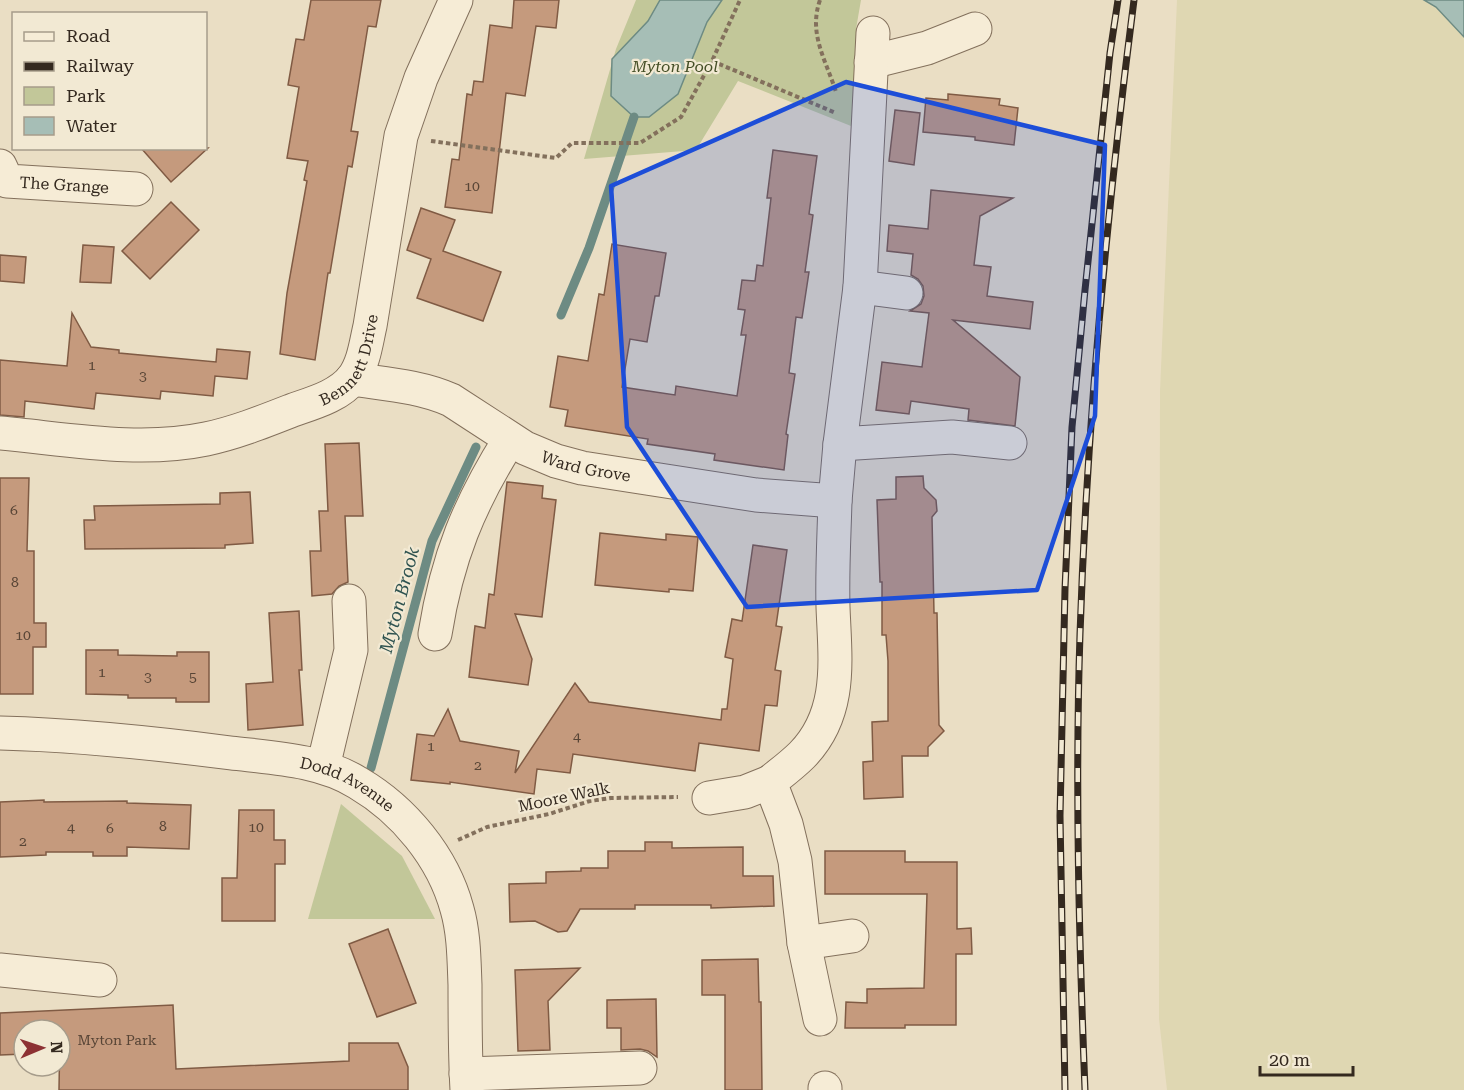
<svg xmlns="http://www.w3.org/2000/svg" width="1464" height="1090" font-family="'Roboto Serif',serif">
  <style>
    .farmland { fill: #dfd7b2 }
    .green { fill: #c2c799 }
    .water { fill: #a6beb6; stroke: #6d8b83; stroke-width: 1.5 }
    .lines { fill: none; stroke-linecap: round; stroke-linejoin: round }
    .stream { stroke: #6d8b83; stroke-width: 9 }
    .building { fill: #c59a7d; stroke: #805b44; stroke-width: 1.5 }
    .minor-casing { stroke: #83705c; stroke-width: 35 }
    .path { stroke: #83705c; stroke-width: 4; stroke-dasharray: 4.5 3; stroke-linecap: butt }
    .minor { stroke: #f6ecd6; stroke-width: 33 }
    .rail-casing { stroke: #34291f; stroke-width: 7 }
    .rail { stroke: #f2e9d3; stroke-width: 4.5; stroke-dasharray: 14; stroke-linecap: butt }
    .marked { fill: #1d4ed8; fill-opacity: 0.2; stroke: #1d4ed8; stroke-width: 4.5; stroke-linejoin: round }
    .labels { text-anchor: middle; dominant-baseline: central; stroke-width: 4.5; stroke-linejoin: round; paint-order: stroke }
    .number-label { font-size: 14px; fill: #584536 }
    .park-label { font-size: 16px; font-style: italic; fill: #454f27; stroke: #f2e9d3 }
    .street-label { font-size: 16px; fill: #34291f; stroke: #f2e9d3 }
    .water-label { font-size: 18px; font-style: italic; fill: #2f5350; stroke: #f2e9d3 }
  </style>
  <rect width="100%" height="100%" fill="#eadec4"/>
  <path class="farmland" d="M1177 0H1424L1436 7 1464 37V1090H1167L1159 1019 1160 391Z"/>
  <g class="green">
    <path d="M636 0H861L856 29V128L738 81 696 150 584 159 616 49Z"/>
    <path d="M341 804 402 856 435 919H308Z"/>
  </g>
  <g class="water">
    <path d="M660 0H722L707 22 678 94 649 117H634L611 96 612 59 648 21Z"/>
    <path d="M1424 0H1464V37L1436 7Z"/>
  </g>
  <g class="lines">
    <g class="stream">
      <path d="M561 315 589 248 634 117"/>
      <path d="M371 768 432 541 476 447"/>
    </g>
  </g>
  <g class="building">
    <path d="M311 0H381L376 27 368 26 351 131 358 132 352 167 348 166 330 273H328L315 360 280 354 287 293 307 181 304 180 308 161 287 158 299 87 288 85 296 39 304 40Z"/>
    <path d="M514 0H559L556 28 536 26 525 96 506 93 492 213 445 207 452 159 459 160 467 94 472 95 474 81 483 82 490 25 512 28Z"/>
    <path d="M948 94 1000 99 999 105 1018 108 1014 145 975 140V137L923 132 926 98 948 100Z"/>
    <path d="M895 110 920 113 914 165 889 161Z"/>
    <path d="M141 148H208L171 182Z"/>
    <path d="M773 150 817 156 809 214 813 215 805 272H809L802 318 796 317 789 373 795 374 786 434 788 435 784 470 714 460 715 454 647 444 648 439 565 426 568 410 550 407 558 356 588 361 599 294 604 295 612 244 666 253 659 296H655L647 342 630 339 622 387 675 395 676 386 737 396 746 335H741L745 310 738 309 742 280 755 281 757 265 763 266 771 198H767Z"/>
    <path d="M931 190 1013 198 980 216 974 265 991 267 987 296 1033 302 1030 329 953 320 1020 377 1015 426 968 420 969 409 911 401 909 414 876 410 882 362 922 367 929 313 910 311 921 304 924 296 923 286 918 279 911 275 913 254 887 251 889 225 928 229Z"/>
    <path d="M171 202 199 230 150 279 122 251Z"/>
    <path d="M421 208 455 220 443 251 501 272 483 321 417 298 431 259 407 250Z"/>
    <path d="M83 245 114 247 111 283 80 282Z"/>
    <path d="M0 255 26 257 24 283 0 281Z"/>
    <path d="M72 313 91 347 119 350V353L216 362 217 349 250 352 247 379 215 376 213 396 161 391 160 399 96 393 94 409 25 401 24 417 0 415V360L67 366Z"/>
    <path d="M359 443 363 516H345L348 582 339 586 332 594 312 596 310 551H321L319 511H328L325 444Z"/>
    <path d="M923 476 924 488 936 500 937 511 932 517 934 613H937L939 725 944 731 928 747V756H902L903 797 864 799 863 762 873 761 872 722 888 721V661L886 635H882V582H880L877 500 896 499V477Z"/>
    <path d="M0 478H29L27 551H34V623H46V647H33V694H0Z"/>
    <path d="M507 482 543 486 542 498 556 500 542 617 515 614 532 659 528 685 469 677 475 626 485 628 489 594 494 595Z"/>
    <path d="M250 492 253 543 225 545V548L85 549 84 520H95L94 506 220 504V493Z"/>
    <path d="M600 533 666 540V534L698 537 693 591 669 589V592L595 585Z"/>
    <path d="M753 545 787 550 776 626 782 627 775 670 781 671 777 706 765 705 759 751 699 743 695 771 573 754 570 773 537 769 534 794 450 782V784L411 780 417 734 434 736 448 709 460 741 519 751 515 773 575 683 589 702 721 720 722 709H727L733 659 725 657 732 619 742 621Z"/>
    <path d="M299 611 302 670H299L303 725 248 730 246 684 273 682 269 613Z"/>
    <path d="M86 650H118V655L177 656V652H209V702H176V698H128V695L86 694Z"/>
    <path d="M44 800V802L127 801V803L191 805 189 849 127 847V856H93V852H46V855L0 857V802Z"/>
    <path d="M239 810H274V840H285V864H275V921H222V878H237Z"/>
    <path d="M645 842H672V848L743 847V876H773L774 906 711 908V905H635V909H580L567 931 558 932 535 921 510 922 509 884 546 883V872L581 871V868H608V851H645Z"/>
    <path d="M825 851H905V862H957V929L971 928 972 954H956V1025H905V1028H845L846 1002 867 1003V989L924 988 927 894H825Z"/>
    <path d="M388 929 416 1003 377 1017 349 944Z"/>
    <path d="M758 959 759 1002H761L762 1090H725V995H702V960Z"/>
    <path d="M580 968 548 1001 550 1050 518 1051 515 970Z"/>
    <path d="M656 999 657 1057 648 1051 640 1049 621 1050V1028H607V1000Z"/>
    <path d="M173 1005 176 1069 349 1061V1043H398L408 1067V1090H59L60 1030H24V1054L0 1055V1013Z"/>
  </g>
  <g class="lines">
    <defs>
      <g id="minor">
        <path d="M871 62 927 48 975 29"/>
        <path id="s1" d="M0 166 7 181 136 189"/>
        <path d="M860 287 906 293"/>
        <path id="s2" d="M352 379C385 384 420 386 451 400L525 448 556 461 582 468 756 495 835 501 840 444 860 287 873 33"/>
        <path id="s3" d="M0 433C67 439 139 453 206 439 235 433 265 421 293 410 313 403 339 396 353 378 364 363 366 343 370 326L401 136 421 78 456 0"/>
        <path d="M840 444 952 437 1010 443"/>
        <path d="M435 634C447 558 469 504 510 439"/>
        <path id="s4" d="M0 733C78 735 154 743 231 753 274 758 321 760 358 783 404 810 443 857 457 909 464 933 464 960 465 985 465 1020 465 1055 467 1090"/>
        <path d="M323 767 351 650 349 601"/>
        <path d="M709 798 745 792 770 782"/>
        <path d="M804 943 852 936"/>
        <path d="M0 970 100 980"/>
        <path d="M820 1019 804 943 795 861 786 824 770 782C781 773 792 765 802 755 843 713 835 660 833 607 832 572 834 537 835 501"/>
        <path d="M466 1074 640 1068"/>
        <path d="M825 1088V1090"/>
      </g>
    </defs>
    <use href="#minor" class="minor-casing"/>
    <g class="path">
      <path d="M820 0C808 34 826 60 836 92"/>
      <path d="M712 61 836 113"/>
      <path d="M431 141 556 158 572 143H640L681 117 712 61 740 0"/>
      <path d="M458 840 487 827 549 814 590 801 611 798 678 797"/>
    </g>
    <use href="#minor" class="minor"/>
    <defs>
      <g id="rail">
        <path d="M1065 1090 1060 816 1065 589 1072 427 1085 290 1110 53 1118 0"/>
        <path d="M1085 1090C1079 938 1075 786 1080 634 1087 422 1107 210 1134 0"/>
      </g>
    </defs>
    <use href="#rail" class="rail-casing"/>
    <use href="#rail" class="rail"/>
  </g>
  <path class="marked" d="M846 82 1105 145 1095 416 1037 590 747 607 627 427 611 186Z"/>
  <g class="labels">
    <g class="number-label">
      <text x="472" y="186">10</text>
      <text x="92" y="365">1</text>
      <text x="143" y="376">3</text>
      <text x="14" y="510">6</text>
      <text x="15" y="582">8</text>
      <text x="23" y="635">10</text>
      <text x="102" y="672">1</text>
      <text x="148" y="677">3</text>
      <text x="193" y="677">5</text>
      <text x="577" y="736">4</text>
      <text x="431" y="746">1</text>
      <text x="478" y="765">2</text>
      <text x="163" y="826">8</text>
      <text x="71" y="827">4</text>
      <text x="256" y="827">10</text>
      <text x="110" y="828">6</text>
      <text x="23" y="841">2</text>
      <text x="117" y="1040">Myton Park</text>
    </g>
    <g class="park-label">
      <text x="675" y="66">Myton Pool</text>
    </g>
    <g class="street-label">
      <text stroke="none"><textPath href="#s1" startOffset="74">The Grange</textPath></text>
      <text stroke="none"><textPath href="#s3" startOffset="381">Bennett Drive</textPath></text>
      <text stroke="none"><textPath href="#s2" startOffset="254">Ward Grove</textPath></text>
      <text stroke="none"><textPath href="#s4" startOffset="354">Dodd Avenue</textPath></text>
      <text transform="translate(564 797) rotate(-12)">Moore Walk</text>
    </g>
    <g class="water-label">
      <text transform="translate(399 600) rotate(-75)">Myton Brook</text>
    </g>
  </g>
  <rect x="12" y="12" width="195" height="138" fill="#f2e9d3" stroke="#a69c8b" stroke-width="1.5"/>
  <rect x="24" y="32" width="30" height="9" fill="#f6ecd6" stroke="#a69c8b" stroke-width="1.5"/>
  <text x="66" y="42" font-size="18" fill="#34291f">Road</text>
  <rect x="24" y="62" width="30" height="9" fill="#34291f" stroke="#a69c8b" stroke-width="1.5"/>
  <text x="66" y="72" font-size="18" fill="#34291f">Railway</text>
  <rect x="24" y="87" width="30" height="18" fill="#c2c799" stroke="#a69c8b" stroke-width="1.5"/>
  <text x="66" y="102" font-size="18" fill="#34291f">Park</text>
  <rect x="24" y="117" width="30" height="18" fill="#a6beb6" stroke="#a69c8b" stroke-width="1.5"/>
  <text x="66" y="132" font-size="18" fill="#34291f">Water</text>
  <g transform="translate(42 1048) rotate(88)"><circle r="28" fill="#f2e9d3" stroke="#a69c8b" stroke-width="1.5"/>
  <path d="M0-4.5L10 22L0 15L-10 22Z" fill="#8d3133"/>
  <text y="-9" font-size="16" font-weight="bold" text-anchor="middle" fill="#34291f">N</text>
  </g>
  <path d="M1260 1066v9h93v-9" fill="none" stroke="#34291f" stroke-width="3"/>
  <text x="1269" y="1066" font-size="18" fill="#34291f" stroke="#f2e9d3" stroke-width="4.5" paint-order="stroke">20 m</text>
</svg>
